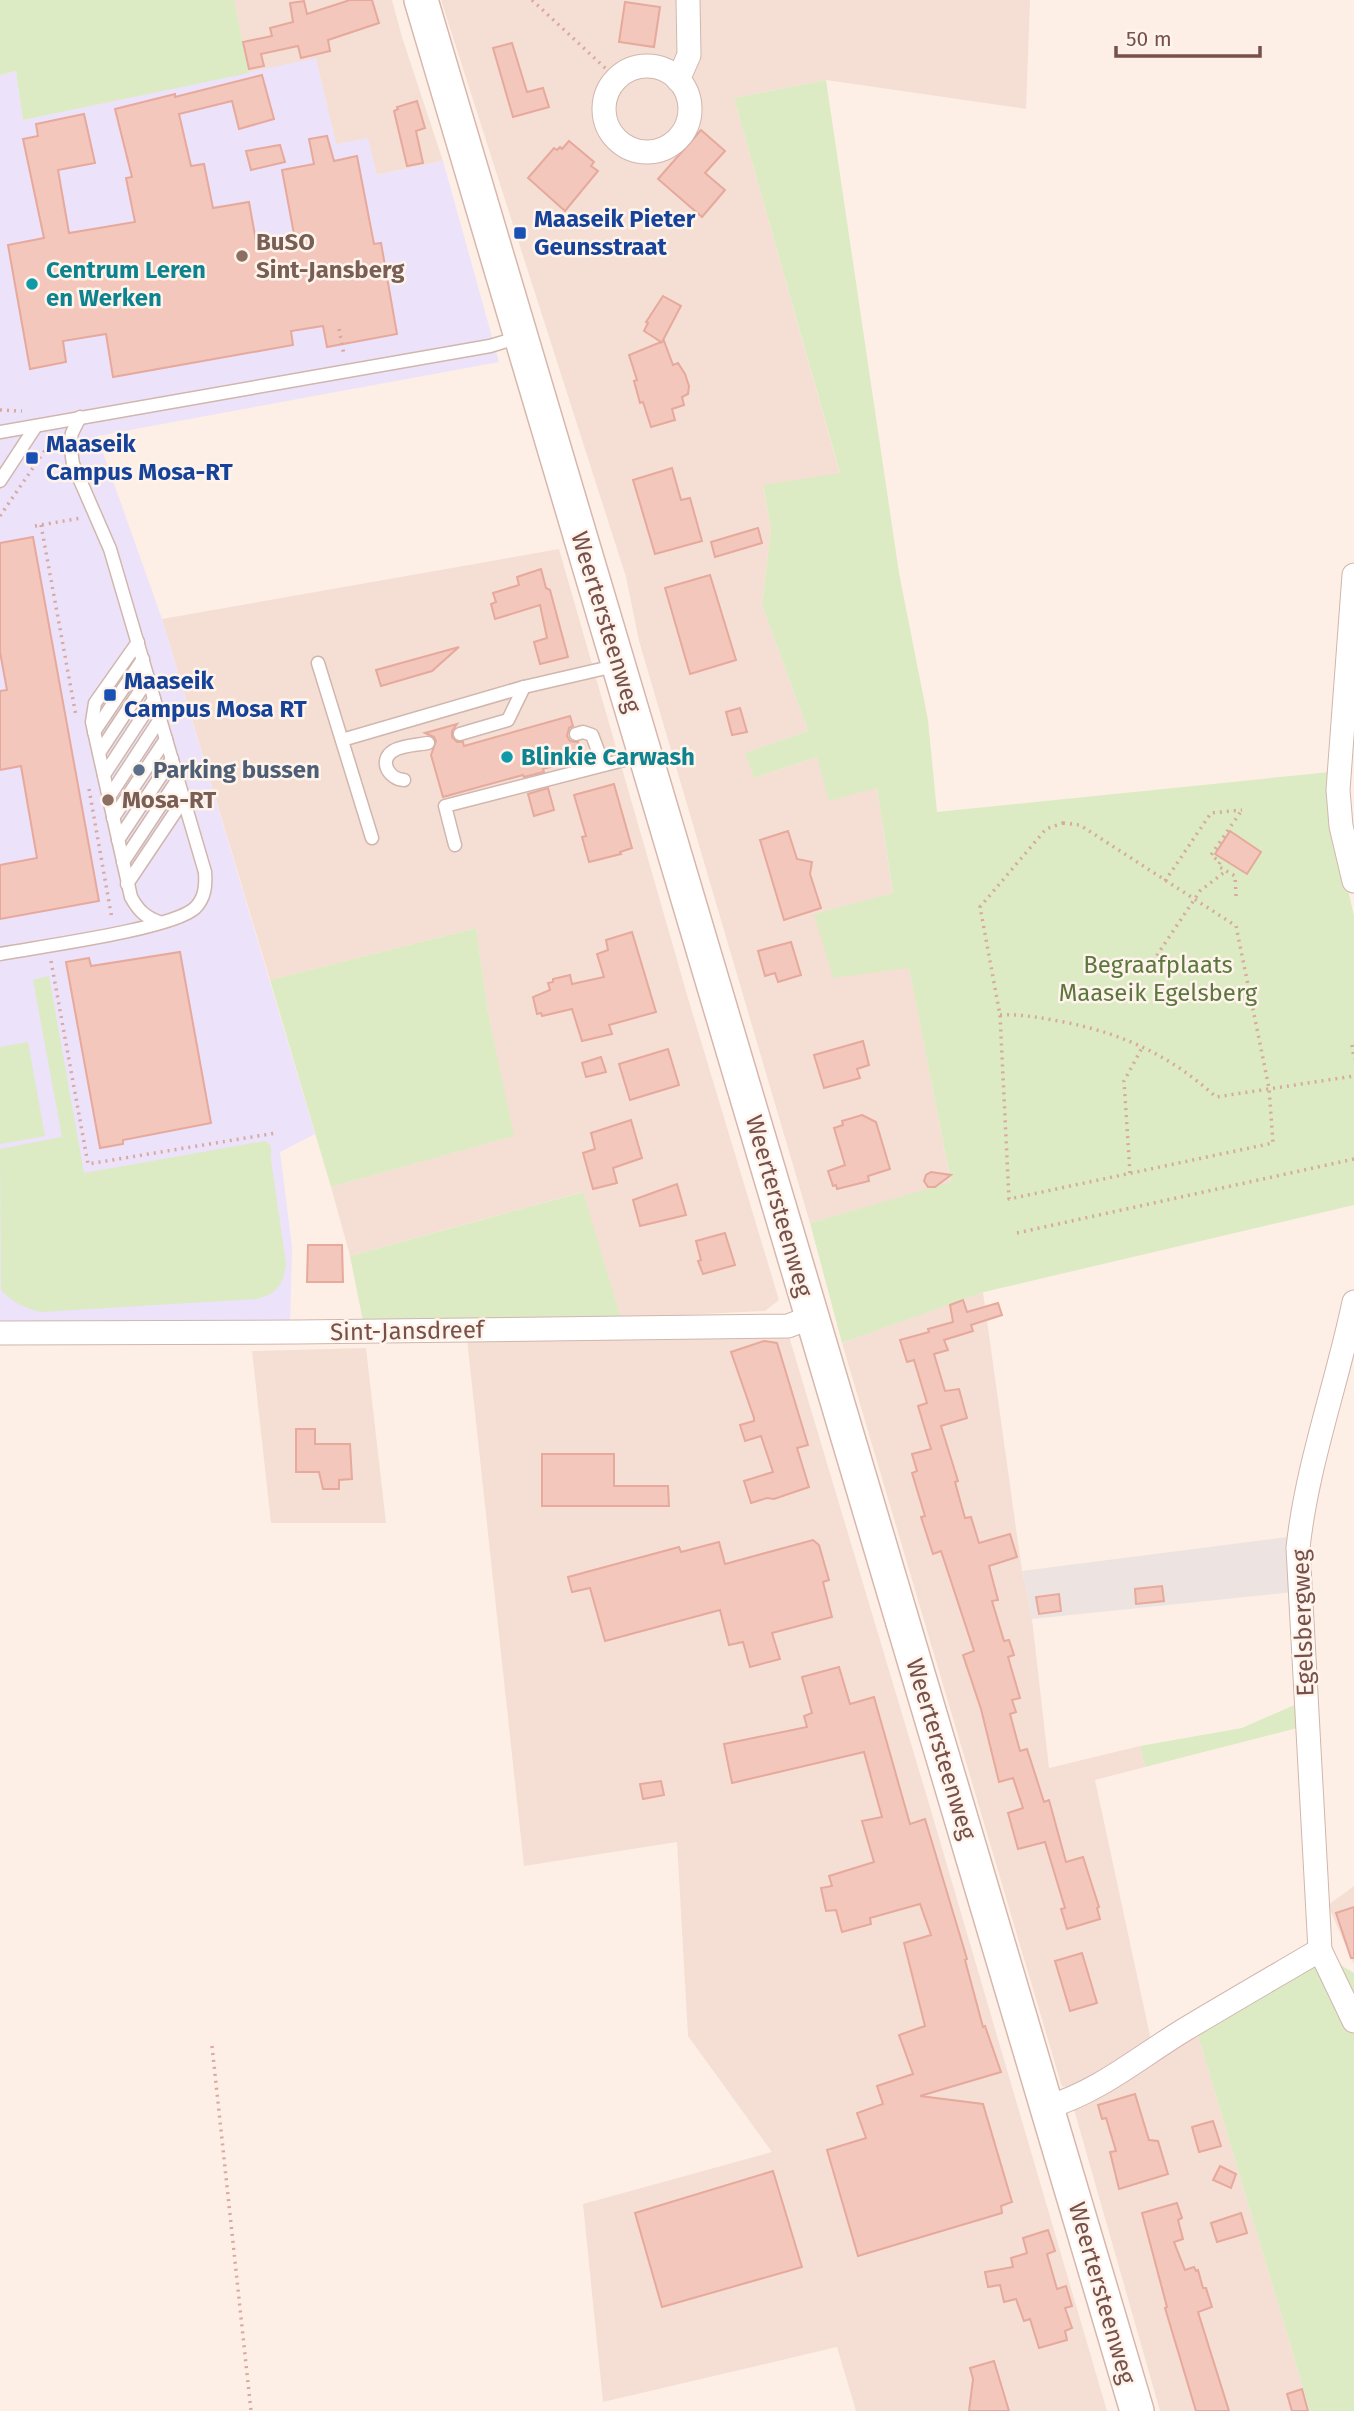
<svg xmlns="http://www.w3.org/2000/svg" width="1354" height="2411" font-family="'Fira Sans',sans-serif">
  <style>
    .residential { fill: #f5dfd4 }
    .industrial { fill: #ede3e0 }
    .education { fill: #ece2f9 }
    .green { fill: #dcebc3 }
    .building { fill: #f3c7bc; stroke: #e6a99c; stroke-width: 2 }
    .lines { fill: none; stroke-linecap: round; stroke-linejoin: round }
    .lane-casing { stroke: #d1b6ad; stroke-width: 15 }
    .street-casing { stroke: #d1b6ad; stroke-width: 25 }
    .secondary-casing { stroke: #d7b7ad; stroke-width: 36 }
    .path { stroke: #d8a99f; stroke-width: 3.5; stroke-dasharray: 2 5; stroke-linecap: butt }
    .lane { stroke: #fff; stroke-width: 12 }
    .street { stroke: #fff; stroke-width: 23 }
    .secondary { stroke: #fff; stroke-width: 33 }
    .transit-dot { fill: #1a4fb4; stroke: #fff4ec; stroke-width: 2.5 }
    .education-dot { fill: #8d6e63; stroke: #fff4ec; stroke-width: 2.5 }
    .culture-dot { fill: #0f9aa8; stroke: #fff4ec; stroke-width: 2.5 }
    .service-dot { fill: #5c6f8a; stroke: #fff4ec; stroke-width: 2.5 }
    .labels { text-anchor: middle; dominant-baseline: central; stroke-width: 5; stroke-linejoin: round; paint-order: stroke }
    .transit-label { font-size: 24px; font-weight: bold; fill: #164399; stroke: #fff4ec; text-anchor: start }
    .education-label { font-size: 24px; font-weight: bold; fill: #785e54; stroke: #fff4ec; text-anchor: start }
    .culture-label { font-size: 24px; font-weight: bold; fill: #0d838f; stroke: #fff4ec; text-anchor: start }
    .street-label { font-size: 24px; fill: #775049; stroke: #fff4ec }
    .service-label { font-size: 24px; font-weight: bold; fill: #4e5e75; stroke: #fff4ec; text-anchor: start }
    .park-label { font-size: 24px; fill: #5b773e; stroke: #fff4ec }
  </style>
  <rect width="100%" height="100%" fill="#fdefe5"/>
  <g class="residential">
    <path d="M234 0H392L402 37 443 161 376 175 336 144 316 59 249 73Z"/>
    <path d="M441 0H1030L1026 109 826 80 734 98 840 474 763 486 771 529 762 605 808 731 746 753 754 778 817 757 877 788 893 894 814 914 909 967 951 1183 810 1223 639 641 626 577Z"/>
    <path d="M559 549 688 998 779 1300 765 1311 621 1318 582 1192 350 1256 331 1187 513 1136 488 1012 476 928 270 980 162 619Z"/>
    <path d="M983 1292 1022 1571 1032 1619 1049 1768 1140 1746 1145 1767 1095 1780 1152 2045 1078 2086 1062 2087 842 1343Z"/>
    <path d="M788 1333 930 1807 1107 2411H856L837 2347 603 2402 583 2204 772 2152 688 2036 677 1842 524 1866 467 1339Z"/>
    <path d="M366 1348 386 1523H271L252 1351Z"/>
    <path d="M1354 1886V1965L1328 1905Z"/>
    <path d="M1196 2029 1310 2411H1160L1073 2106Z"/>
  </g>
  <path class="industrial" d="M1295 1536 1293 1592 1032 1619 1022 1571Z"/>
  <path class="education" d="M316 58 336 144 368 138 377 175 443 161 499 362 97 436 162 619 315 1134 280 1152 292 1247 290 1322 0 1324V75L16 71 23 120Z"/>
  <g class="green">
    <path d="M0 0H234L249 73 23 120 16 71 0 75Z"/>
    <path d="M826 80 899 573 928 720 937 812 1330 772 1331 817 1354 916V1205L984 1292 842 1343 810 1223 951 1182 909 968 833 978 814 914 893 893 877 788 829 801 817 757 754 778 745 753 808 731 762 605 771 529 763 485 840 473 734 98Z"/>
    <path d="M476 928 488 1012 514 1136 331 1187 270 980Z"/>
    <path d="M49 976 84 1173 265 1141 271 1146V1160L286 1264C283 1285 277 1294 256 1299L40 1312C23 1307 12 1302 1 1290L0 1149 62 1137 33 980Z"/>
    <path d="M28 1042 45 1136 0 1144V1047Z"/>
    <path d="M583 1192 621 1318 363 1321 350 1256Z"/>
    <path d="M1299 1703 1301 1727 1145 1767 1140 1746 1242 1728Z"/>
    <path d="M1312 1963H1337L1354 1973V2411H1310L1196 2029Z"/>
  </g>
  <g class="building">
    <path d="M350 0H372L379 23 328 40 330 51 301 58 298 46 261 54 264 66 249 69 243 42 272 36 270 28 293 22 290 3 304 1 307 14Z"/>
    <path d="M625 2 660 7 654 47 619 42Z"/>
    <path d="M512 43 527 92 543 88 549 107 513 117 493 48Z"/>
    <path d="M262 75 274 119 239 129 232 101 179 114 191 166 204 164 213 208 249 202 256 241 294 234 282 170 314 164 309 139 327 136 334 161 357 156 374 244 381 243 397 334 327 347 323 326 291 331 293 345 113 377 106 334 63 341 66 362 30 369 8 245 44 238 23 139 38 136 36 124 84 114 95 163 58 170 69 233 135 222 126 178 132 177 115 109 175 94V97Z"/>
    <path d="M417 101 425 128 416 131 423 163 407 166 394 111 398 109 397 107Z"/>
    <path d="M701 130 725 151 705 173 725 190 702 217 658 179Z"/>
    <path d="M569 141 594 162 591 166 598 171 565 211 528 178 554 148 557 150 560 147 562 149Z"/>
    <path d="M280 145 285 162 251 170 246 151Z"/>
    <path d="M663 296 681 306 662 342 664 341 673 365 678 363 685 374 689 386 688 394 682 397 684 405 672 409 675 420 651 427 643 402 640 403 634 381 637 380 629 355 661 342 644 331 648 323 646 322Z"/>
    <path d="M672 468 681 500 690 498 702 541 655 554 633 480Z"/>
    <path d="M758 528 762 543 715 557 711 542Z"/>
    <path d="M33 537 99 901 0 919V865L37 858 21 766 0 770V691L7 690 0 652V543Z"/>
    <path d="M541 569 546 588 550 590 568 657 540 664 534 642 547 638 540 605 495 619 491 604 496 602 493 593 519 585 517 577Z"/>
    <path d="M710 575 736 660 690 674 665 588Z"/>
    <path d="M459 647 432 671 381 686 376 670Z"/>
    <path d="M740 708 747 732 732 735 726 712Z"/>
    <path d="M570 716 573 726 569 728 567 736 570 741 578 742 582 758 543 769 544 772 524 777 523 775 443 797 431 755 436 741 434 737 425 733 457 724 452 731V737L457 742H463L464 746Z"/>
    <path d="M614 784 632 848 620 852 621 854 589 862 582 837 586 836 574 795Z"/>
    <path d="M548 788 554 810 534 816 528 794Z"/>
    <path d="M788 831 797 859 812 862 810 874 821 908 784 920 760 840Z"/>
    <path d="M1230 831 1261 852 1247 874 1215 854Z"/>
    <path d="M632 932 656 1012 609 1025 612 1034 582 1041 572 1009 542 1016 541 1013 537 1014 533 997 550 990 548 983 553 982V979L570 975 572 984 604 977 597 954 608 950 606 940Z"/>
    <path d="M791 942 801 975 778 982 775 973 765 976 758 951Z"/>
    <path d="M180 952 211 1123 123 1140V1144L100 1148 66 962 89 958 91 966Z"/>
    <path d="M863 1041 869 1065 857 1069 860 1078 824 1088 814 1055Z"/>
    <path d="M668 1049 679 1085 630 1100 619 1064Z"/>
    <path d="M601 1057 606 1072 586 1077 582 1063Z"/>
    <path d="M862 1115 876 1122 890 1169 868 1176 869 1181 837 1189 836 1185 833 1186 828 1171 845 1165 834 1128 843 1125 842 1121Z"/>
    <path d="M631 1120 642 1158 613 1168 617 1183 593 1189 583 1153 595 1149 591 1133Z"/>
    <path d="M931 1172 951 1175 935 1187H928L924 1181 926 1175Z"/>
    <path d="M677 1184 686 1215 640 1226 633 1200Z"/>
    <path d="M725 1233 735 1265 703 1274 698 1261 701 1260 696 1241Z"/>
    <path d="M308 1245H342L343 1282H307Z"/>
    <path d="M963 1300 967 1312 998 1303 1002 1315 971 1325 973 1331 944 1340 948 1350 934 1354 945 1391 959 1389 967 1418 941 1426 958 1481 955 1482 965 1518 971 1517 979 1543 1010 1534 1017 1557 989 1566 998 1600 992 1601 1004 1641 1009 1640 1014 1655 1008 1657 1020 1698 1012 1700 1016 1712 1010 1714 1020 1751 1027 1749 1044 1802 1049 1800 1066 1862 1083 1857 1099 1907 1097 1908 1100 1919 1067 1929 1061 1909 1065 1908 1045 1842 1018 1849 1008 1813 1023 1808 1013 1778 999 1782 981 1709 963 1655 974 1651 941 1551 933 1554 921 1517 925 1516 912 1473 917 1471 912 1454 931 1449 918 1406 927 1403 914 1360 907 1362 900 1340 929 1332 928 1329 953 1322 950 1305Z"/>
    <path d="M764 1341 777 1343 808 1445 797 1448 809 1487 774 1499 767 1498 751 1503 744 1481 773 1472 761 1436 745 1441 740 1425 754 1421V1418L731 1352Z"/>
    <path d="M296 1429H315V1444H350L352 1479 339 1480V1489H323L319 1472H296Z"/>
    <path d="M542 1454H614V1486H668L669 1506H542Z"/>
    <path d="M813 1540 819 1545 829 1580 823 1582 832 1617 772 1633 780 1659 750 1667 743 1642 729 1645 720 1610 605 1641 590 1588 572 1592 568 1577 679 1547 681 1552 719 1542 725 1564Z"/>
    <path d="M1162 1586 1164 1601 1136 1604 1135 1589Z"/>
    <path d="M1059 1594 1061 1611 1039 1614 1036 1597Z"/>
    <path d="M839 1667 850 1704 874 1697 910 1824 925 1819 967 1959 965 1960 983 2027 985 2026 1001 2072 920 2096 983 2104 1012 2202 1001 2206 1002 2213 858 2256 827 2150 866 2138 857 2113 883 2104 877 2086 913 2074 899 2035 925 2026 904 1943 931 1935 920 1904 870 1918 871 1924 842 1932 836 1910 826 1911 821 1888 832 1886 829 1876 874 1862 862 1821 882 1817 864 1752 732 1783 724 1744 807 1727 804 1716 812 1713 802 1677Z"/>
    <path d="M661 1781 664 1795 643 1799 640 1784Z"/>
    <path d="M1354 1907V1958H1351L1336 1913Z"/>
    <path d="M1082 1953 1097 2003 1070 2011 1055 1961Z"/>
    <path d="M1135 2094 1149 2140 1158 2141 1168 2174 1119 2189 1110 2152 1116 2151 1106 2118 1102 2119 1098 2105Z"/>
    <path d="M1213 2121 1221 2146 1199 2152 1192 2127Z"/>
    <path d="M1220 2166 1236 2174 1231 2188 1213 2180Z"/>
    <path d="M773 2171 802 2267 662 2307 635 2213Z"/>
    <path d="M1177 2203 1182 2218 1178 2220 1183 2239 1174 2242 1185 2270 1194 2267 1196 2271 1198 2270 1203 2288H1206L1212 2307 1198 2312 1229 2411H1196L1165 2308 1167 2307 1142 2213Z"/>
    <path d="M1241 2213 1247 2233 1217 2242 1211 2223Z"/>
    <path d="M1048 2230 1055 2251 1047 2254 1057 2289 1066 2286 1072 2306 1065 2308 1072 2328 1065 2331 1067 2340 1039 2348 1030 2319 1024 2321 1016 2299 1004 2302 1000 2285 988 2287 985 2272 1013 2267 1011 2258 1027 2253 1023 2238Z"/>
    <path d="M994 2361 1009 2411H969L973 2379 970 2368Z"/>
    <path d="M1302 2389 1308 2411H1292L1287 2394Z"/>
  </g>
  <g class="lines">
    <defs>
      <g id="lane">
        <path d="M0 432 490 346 520 337"/>
        <path d="M0 481 36 426"/>
        <path d="M138 642 95 703 92 722 131 897C138 910 145 917 159 922"/>
        <path d="M318 663 372 838"/>
        <path d="M94 732 143 659"/>
        <path d="M460 734 508 720 524 687"/>
        <path d="M576 734 583 732 592 735 603 764"/>
        <path d="M342 740 524 687 619 665"/>
        <path d="M99 753 148 679"/>
        <path d="M104 775 154 699"/>
        <path d="M404 780C389 779 378 761 393 751 402 745 418 745 428 743"/>
        <path d="M109 797 160 719"/>
        <path d="M113 818 166 739"/>
        <path d="M118 840 172 759"/>
        <path d="M455 845 445 806 643 755"/>
        <path d="M123 862 178 779"/>
        <path d="M127 884 184 799"/>
        <path d="M0 954C37 947 173 929 195 908 205 898 206 886 205 872L110 549 73 464 70 443 72 433 80 417"/>
      </g>
      <g id="street">
        <circle cx="647" cy="109" r="43"/>
        <path d="M678 80 689 55 688 0"/>
        <path d="M1354 575 1338 790 1341 826 1354 881"/>
        <path d="M1354 1302C1337 1384 1307 1464 1298 1548L1320 1950 1354 2021"/>
        <path d="M0 1333 297 1332 788 1326 812 1317"/>
        <path d="M1048 2107C1100 2091 1138 2058 1184 2030 1229 2003 1274 1977 1320 1950"/>
      </g>
      <path id="secondary" d="M421 0 1137 2411"/>
    </defs>
    <use href="#lane" class="lane-casing"/>
    <use href="#street" class="street-casing"/>
    <use href="#secondary" class="secondary-casing"/>
    <g class="path">
      <path d="M532 0 617 79"/>
      <path d="M339 329 344 355"/>
      <path d="M0 410 22 411"/>
      <path d="M0 516 50 443V440"/>
      <path d="M41 525 76 716"/>
      <path d="M35 526 81 518"/>
      <path d="M89 789 112 919"/>
      <path d="M1063 823 1080 825 1236 926 1269 1088 1273 1143 1009 1199 1000 1015 980 907 1046 829Z"/>
      <path d="M1165 881 1211 813 1242 810"/>
      <path d="M1236 896 1235 876 1218 866 1220 862 1211 855 1242 810"/>
      <path d="M51 961 88 1164 276 1133"/>
      <path d="M1145 973 1200 891 1227 870"/>
      <path d="M1000 1015C1022 1014 1042 1018 1064 1022 1124 1034 1171 1056 1216 1097L1354 1076"/>
      <path d="M1352 1045 1354 1059"/>
      <path d="M1130 1173 1124 1081 1143 1046"/>
      <path d="M1017 1233 1354 1159"/>
      <path d="M212 2046 251 2411"/>
    </g>
    <use href="#lane" class="lane"/>
    <use href="#street" class="street"/>
    <use href="#secondary" class="secondary"/>
  </g>
  <g class="transit-dot">
    <rect x="513" y="226" width="14" height="14" rx="3.5"/>
    <rect x="25" y="451" width="14" height="14" rx="3.5"/>
    <rect x="103" y="688" width="14" height="14" rx="3.5"/>
  </g>
  <g class="education-dot">
    <circle cx="242" cy="256" r="7"/>
    <circle cx="108" cy="800" r="7"/>
  </g>
  <g class="culture-dot">
    <circle cx="32" cy="284" r="7"/>
    <circle cx="507" cy="757" r="7"/>
  </g>
  <circle class="service-dot" cx="139" cy="770" r="7"/>
  <g class="labels">
    <g class="transit-label">
      <text x="534" y="219">Maaseik Pieter<tspan x="534" dy="28">Geunsstraat</tspan></text>
      <text x="46" y="444">Maaseik<tspan x="46" dy="28">Campus Mosa-RT</tspan></text>
      <text x="124" y="681">Maaseik<tspan x="124" dy="28">Campus Mosa RT</tspan></text>
    </g>
    <g class="education-label">
      <text x="256" y="242">BuSO<tspan x="256" dy="28">Sint-Jansberg</tspan></text>
      <text x="122" y="800">Mosa-RT</text>
    </g>
    <g class="culture-label">
      <text x="46" y="270">Centrum Leren<tspan x="46" dy="28">en Werken</tspan></text>
      <text x="521" y="757">Blinkie Carwash</text>
    </g>
    <g class="street-label">
      <text transform="translate(606 622) rotate(73)">Weertersteenweg</text>
      <text transform="translate(779 1206) rotate(74)">Weertersteenweg</text>
      <text transform="translate(407 1331) rotate(-1)">Sint-Jansdreef</text>
      <text transform="translate(1303 1623) rotate(-92)">Egelsbergweg</text>
      <text transform="translate(941 1749) rotate(73)">Weertersteenweg</text>
      <text transform="translate(1102 2293) rotate(74)">Weertersteenweg</text>
    </g>
    <g class="service-label">
      <text x="153" y="770">Parking bussen</text>
    </g>
    <g class="park-label">
      <text x="1158" y="965">Begraafplaats<tspan x="1158" dy="28">Maaseik Egelsberg</tspan></text>
    </g>
  </g>
  <path d="M1116 46v10h144v-10" fill="none" stroke="#775049" stroke-width="3.5"/>
  <text x="1126" y="46" font-size="21" fill="#775049" stroke="#fff4ec" stroke-width="5" paint-order="stroke">50 m</text>
</svg>
